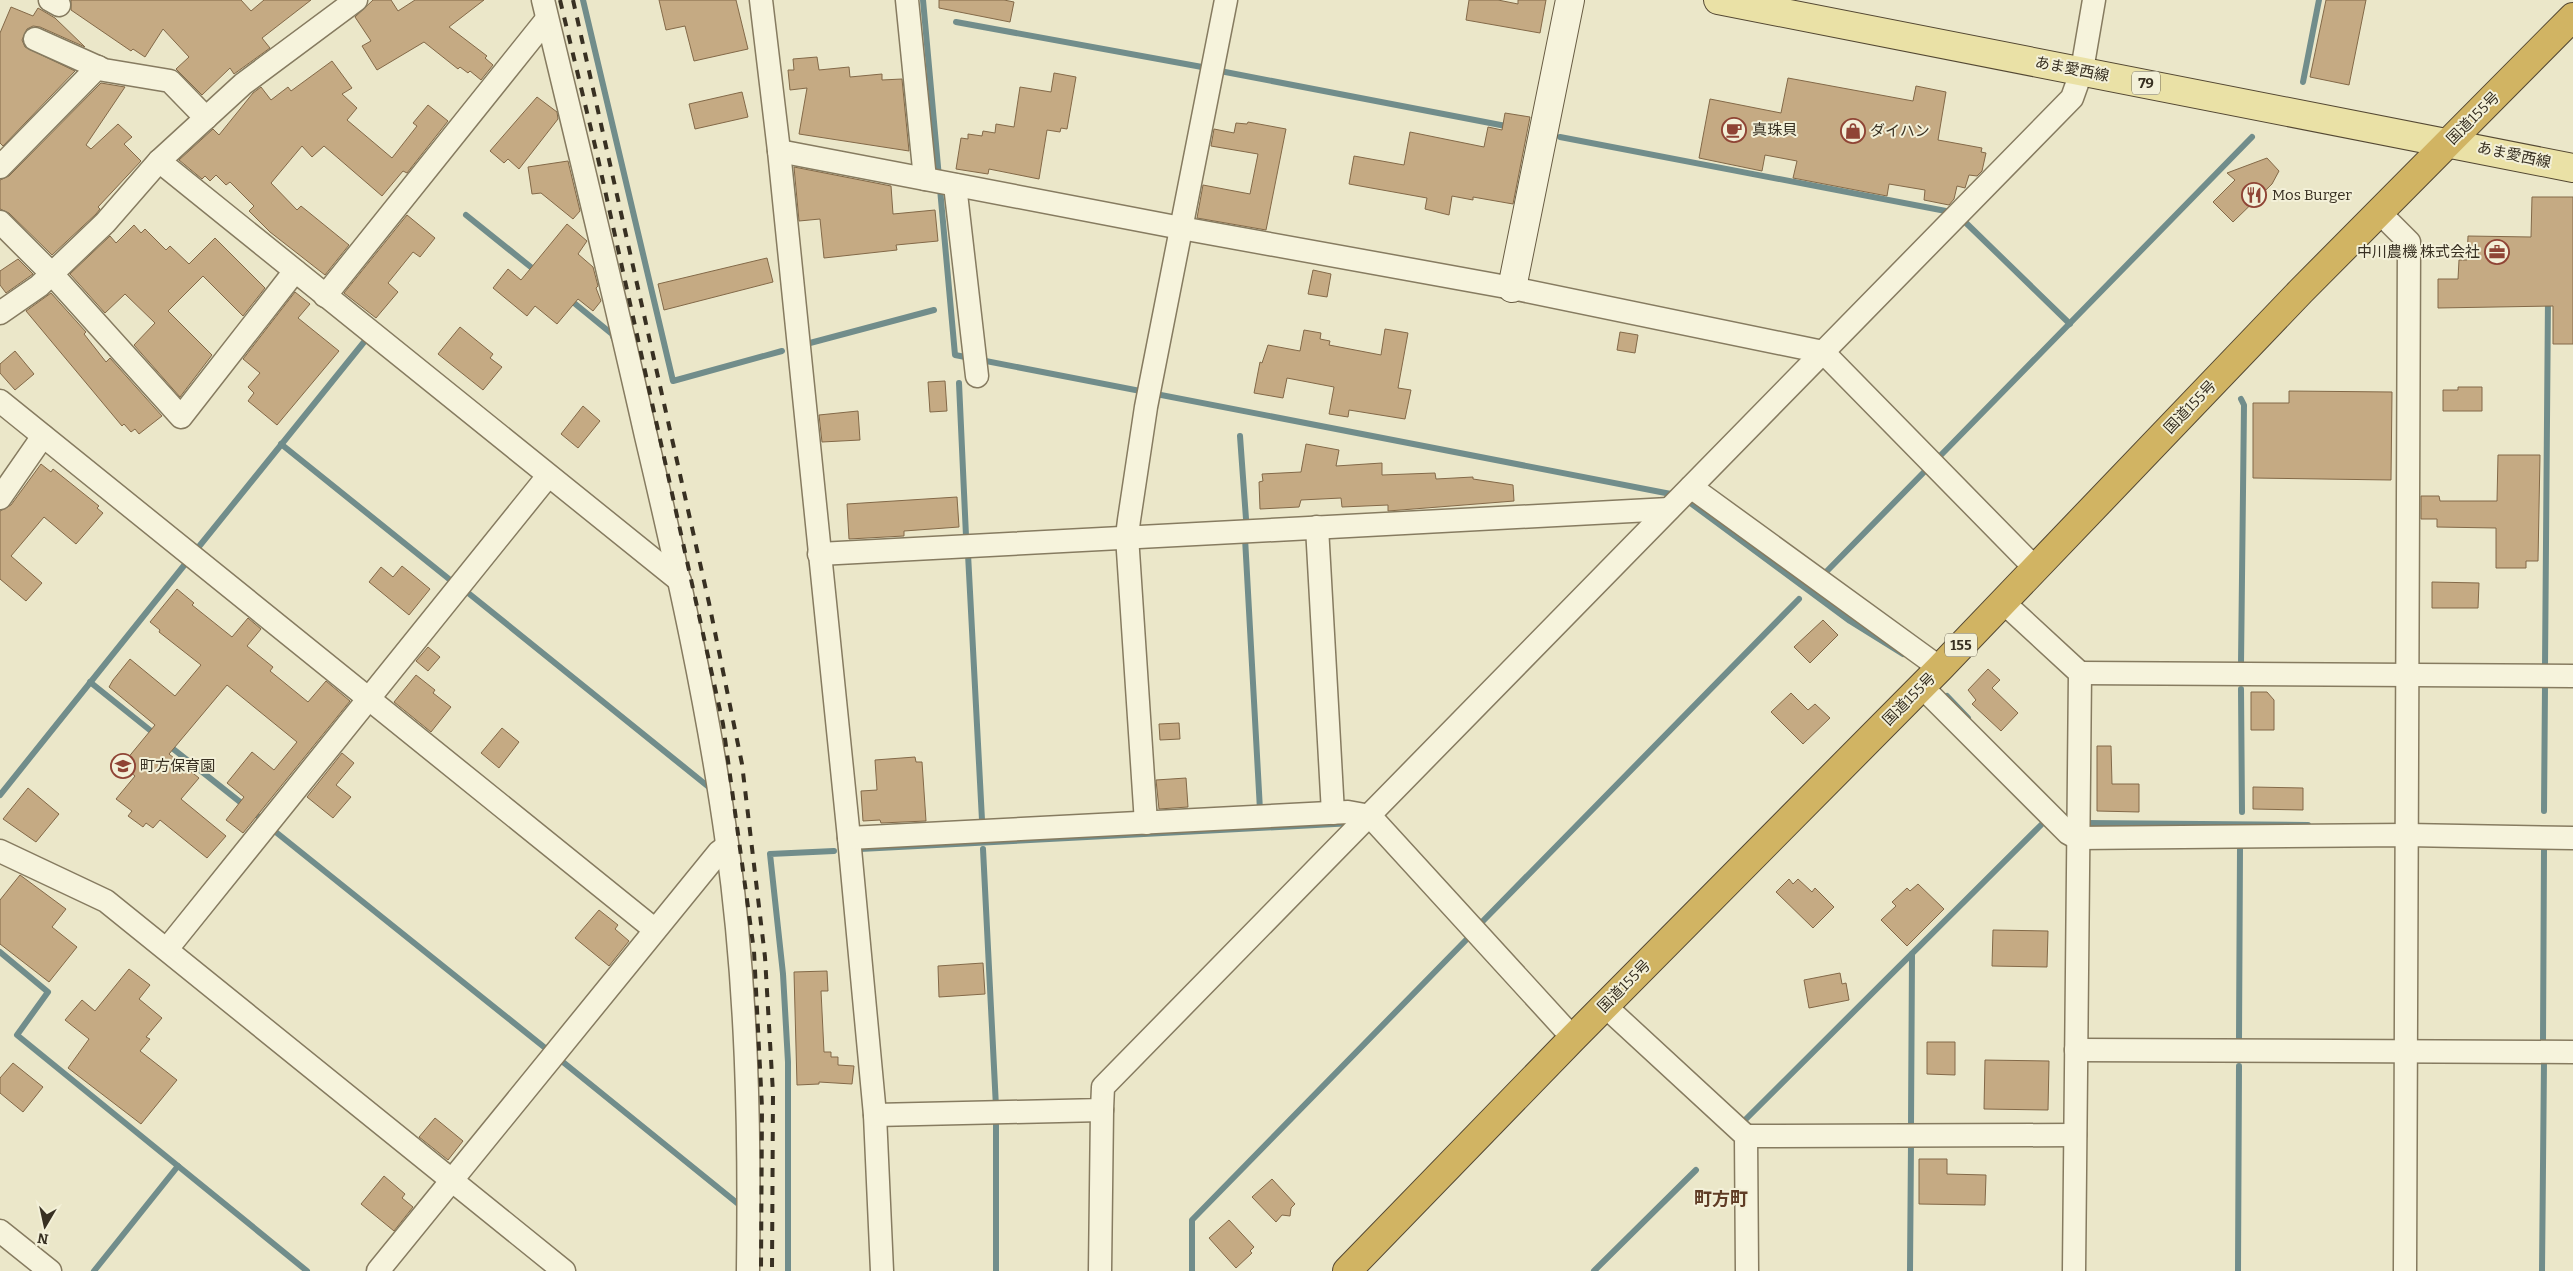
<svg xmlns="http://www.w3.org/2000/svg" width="2573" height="1271" font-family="Bitter,'Noto Sans JP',serif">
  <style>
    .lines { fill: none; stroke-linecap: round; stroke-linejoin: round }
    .stream { stroke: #718d8b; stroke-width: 6 }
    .building { fill: #c5aa83; stroke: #836948 }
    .street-casing { stroke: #867b60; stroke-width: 25 }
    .secondary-casing { stroke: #685c43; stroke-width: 30 }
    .primary-casing { stroke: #544833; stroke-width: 30 }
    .highway-casing { stroke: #544833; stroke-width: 30 }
    .street { stroke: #f6f3dc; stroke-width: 22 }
    .secondary { stroke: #f6f3dc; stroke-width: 28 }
    .primary { stroke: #eae1a6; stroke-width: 28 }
    .highway { stroke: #d1b463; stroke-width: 28 }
    .rail { stroke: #383022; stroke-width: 4; stroke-dasharray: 9 9; stroke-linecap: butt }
    .labels { text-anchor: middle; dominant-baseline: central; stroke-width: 4; stroke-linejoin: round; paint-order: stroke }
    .shield { fill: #f3f0d8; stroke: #706a59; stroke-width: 1 }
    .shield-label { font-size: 14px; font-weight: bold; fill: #383022 }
    .street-label { font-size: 15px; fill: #383022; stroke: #f3f0d8 }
    .poi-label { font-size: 15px; fill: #383022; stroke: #f3f0d8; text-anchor: start }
    .quarter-label { font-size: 18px; font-weight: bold; fill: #603c25; stroke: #f3f0d8 }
  </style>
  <rect width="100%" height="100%" fill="#ebe7c9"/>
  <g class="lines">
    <g class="stream">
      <path d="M583 0 673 381 782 351"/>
      <path d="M923 0 955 355 1676 495"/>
      <path d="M956 22 1202 67"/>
      <path d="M1220 71 1511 127"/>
      <path d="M2303 82 2319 0"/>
      <path d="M1560 137 1951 212"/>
      <path d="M466 215 537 272"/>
      <path d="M1963 220 2070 324"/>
      <path d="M568 298 612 334 614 339"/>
      <path d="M810 343 934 310"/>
      <path d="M959 383 966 536"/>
      <path d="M2241 399 2244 405 2241 664"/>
      <path d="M1240 436 1246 519"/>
      <path d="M281 444 449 579"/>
      <path d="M1940 456 2252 137"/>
      <path d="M1685 499 1850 621 1903 654"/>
      <path d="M1245 538 1260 810"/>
      <path d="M197 549 364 342"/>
      <path d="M968 554 982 820"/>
      <path d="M1827 571 1928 468"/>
      <path d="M467 592 710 788"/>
      <path d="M2545 667 2548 298"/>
      <path d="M90 682 156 735"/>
      <path d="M2241 689 2242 812"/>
      <path d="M1947 696 1968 718"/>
      <path d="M167 744 259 817"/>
      <path d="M0 795 186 563"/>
      <path d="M2544 811 2545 686"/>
      <path d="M2086 823 2308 825"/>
      <path d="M272 829 544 1047"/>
      <path d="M860 849 1353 823"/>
      <path d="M983 849 996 1107"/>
      <path d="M1480 924 1799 599"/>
      <path d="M0 952 48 992 17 1035 178 1166 94 1271"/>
      <path d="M2239 1041 2240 848"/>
      <path d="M2543 1043 2544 850"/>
      <path d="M558 1058 742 1207"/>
      <path d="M996 1117V1271"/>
      <path d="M1745 1120 2041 825"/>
      <path d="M1911 1125 1912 954"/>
      <path d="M178 1166 307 1271"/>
      <path d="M788 1271V1062L783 974 770 854 834 851"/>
      <path d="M1192 1271V1220L1468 938"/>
      <path d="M1594 1271 1696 1170"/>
      <path d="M1910 1271 1911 1144"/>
      <path d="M2238 1271 2239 1066"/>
      <path d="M2542 1271 2544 1061"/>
    </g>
  </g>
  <g class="building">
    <path d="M71 0H241L251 11 264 0H311L262 38 270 48 234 74 230 68 202 95 176 69 189 57 163 29 145 57 133 49 131 51 71 10Z"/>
    <path d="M373 0H391L398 11 415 0H484L449 27 487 56 485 58 493 65 481 80 470 71 468 73 460 67 458 69 424 42 377 70 362 46 371 41 355 17Z"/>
    <path d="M659 0H736L748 49 694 61 685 26 666 30Z"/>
    <path d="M939 0H1004L1014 2 1010 22 939 8Z"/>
    <path d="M1469 0H1498L1518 4V0H1546L1540 33 1466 20Z"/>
    <path d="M2326 0H2366L2349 85 2310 77Z"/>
    <path d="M11 7 33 16 38 8 55 18 85 47 40 27 33 26 27 29 22 40 25 47 75 71 3 146 0 143V33Z"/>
    <path d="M817 57 819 70 849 67 850 77 882 74V80L902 79 909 151 799 134 807 88 790 90 788 70H794L793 59Z"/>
    <path d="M332 61 352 88 342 94 357 108 347 120 392 158 417 126 413 123 428 105 448 121 407 173 403 171 382 196 324 146 312 157 302 146 271 183 297 210 301 206 349 245 325 275 270 232 249 211 254 206 230 182 226 185 216 175 210 181 205 176 202 179 179 160 213 129 219 135 253 93 261 87 271 100 288 87 291 91Z"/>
    <path d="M1054 73 1076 77 1067 129 1061 128 1060 132 1047 130 1039 179 989 169 988 174 956 169 961 138 968 139V134L982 136 983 131 995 133 996 124 1014 127 1020 87 1051 92Z"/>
    <path d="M1788 78 1913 101 1916 86 1946 92 1938 140 1982 148 1981 152 1986 153 1982 171 1977 176 1969 175 1965 188 1957 186 1954 199 1949 205 1924 200 1925 190 1889 184 1887 196 1793 178 1797 161 1765 155 1762 171 1699 158 1710 99 1781 113Z"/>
    <path d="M101 83 125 87 86 145 91 149 118 124 132 137 124 144 141 161 98 207 100 209 96 214 52 255 9 213 0 209V180L9 176Z"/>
    <path d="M742 92 748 117 695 129 689 104Z"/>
    <path d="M537 97 557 112 558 119 519 169 508 159 504 163 490 151Z"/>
    <path d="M1505 113 1530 117 1513 204 1473 197V200L1452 196 1449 215 1425 209 1427 198 1349 184 1354 156 1404 165 1410 132 1484 147 1488 127 1502 130Z"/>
    <path d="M1248 122 1286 129 1266 230 1197 218 1203 185 1250 194 1258 154 1211 146 1214 129 1234 133 1236 123 1247 124Z"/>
    <path d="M2267 158 2279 171 2272 184 2233 222 2213 202 2235 180 2227 173Z"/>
    <path d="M568 161 580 211 573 219 541 193 532 194 528 167Z"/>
    <path d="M794 167 891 186 893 214 935 210 938 241 896 245 897 250 824 258 820 219 799 221Z"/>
    <path d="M2532 197H2573V344H2553V306L2438 308V279H2458L2459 260H2467L2468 236 2531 237Z"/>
    <path d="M407 215 435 238 420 257 413 252 388 283 398 292 376 318 344 293Z"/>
    <path d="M567 224 587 241 578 254 593 267 598 286 596 288 601 301 593 311 578 299 557 324 535 306 527 316 493 288 508 269 521 280Z"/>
    <path d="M134 225 141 233 145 229 166 250 170 246 189 264 215 238 265 288 243 316 203 276 168 311 212 355 180 397 134 345 155 323 125 294 105 313 70 274 110 236 116 243Z"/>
    <path d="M767 258 773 282 664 310 658 284Z"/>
    <path d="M18 259 33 274 6 293 0 285V271Z"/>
    <path d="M1313 270 1331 274 1327 297 1308 294Z"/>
    <path d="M295 292 310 304 298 318 339 351 277 425 248 401 254 393 248 387 260 373 243 359Z"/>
    <path d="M51 293 86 332 84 334 106 362 110 358 162 416 139 434 135 429 131 432 124 424 122 426 26 311Z"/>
    <path d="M460 327 493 354 490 358 502 367 483 390 438 354Z"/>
    <path d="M1385 329 1408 333 1398 388 1411 390 1405 419 1349 410 1348 417 1329 414 1334 387 1287 378 1283 398 1254 393 1260 362 1262 363 1268 345 1300 351 1304 330 1321 333 1320 339 1330 341 1329 345 1381 355Z"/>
    <path d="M1620 332 1638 335 1635 353 1617 350Z"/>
    <path d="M15 351 34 374 15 390 0 373V364Z"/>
    <path d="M945 381 947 411 930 412 928 382Z"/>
    <path d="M2458 387H2482V411H2443V390H2458Z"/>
    <path d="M2289 391 2392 392 2391 480 2253 478V403H2289Z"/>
    <path d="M583 406 600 421 578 448 561 434Z"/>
    <path d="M858 411 860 440 822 442 819 415Z"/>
    <path d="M1306 444 1339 450 1336 466 1382 463V475L1435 473 1436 479 1473 477V479L1513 485 1514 501 1388 511V505L1342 507 1341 498 1301 500 1299 507 1260 509 1259 482 1263 481 1262 474 1301 472Z"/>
    <path d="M2498 455H2540L2538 561H2526V568H2496V528L2437 527V519H2421V496H2439L2440 501H2497Z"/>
    <path d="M41 464 51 472 53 469 99 506 97 508 103 513 76 544 44 517 11 556 42 583 26 601 0 579V511L11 505Z"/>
    <path d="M957 497 959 527 904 531V536L849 539 847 504Z"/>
    <path d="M402 566 430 589 409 615 369 582 381 567 393 577Z"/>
    <path d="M2432 582 2479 583 2478 608H2432Z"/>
    <path d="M177 589 194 603 192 605 232 637 248 618 261 629 247 646 273 667 270 671 308 702 326 681 350 701 243 833 226 820 244 797 227 783 252 752 274 770 297 742 227 685 169 754 199 778 181 799 226 836 207 858 160 820 153 828 146 823 143 827 128 816 132 811 116 799 135 776 122 765 155 725 109 687 113 680 130 659 175 696 201 665 159 632 160 630 150 622Z"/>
    <path d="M1823 620 1838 635 1810 663 1794 647Z"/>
    <path d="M428 647 440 657 428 671 416 661Z"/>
    <path d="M1988 669 2000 680 1992 688 2018 713 2001 731 1972 704 1976 700 1968 690Z"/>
    <path d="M416 675 435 690 433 693 451 707 431 732 394 702Z"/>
    <path d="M2251 692H2267L2274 700V730H2251Z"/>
    <path d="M1791 693 1808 710 1815 704 1830 718 1803 744 1771 712Z"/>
    <path d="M1179 723 1180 739 1160 740 1159 724Z"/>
    <path d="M502 728 519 742 499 768 481 753Z"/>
    <path d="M2097 746H2111L2112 784H2139V812L2097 811Z"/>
    <path d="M342 753 354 763 336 785 351 797 333 818 307 797Z"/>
    <path d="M915 757 916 762H922L926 821 881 823 880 820 863 821 861 791 877 790 875 760Z"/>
    <path d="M1186 778 1188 807 1159 809 1156 780Z"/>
    <path d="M2253 787 2303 788V810L2253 809Z"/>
    <path d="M28 788 59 814 36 842 3 819Z"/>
    <path d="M20 875 66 909 52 927 77 947 49 982 0 944V900Z"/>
    <path d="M1789 879 1793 884 1798 879 1812 892 1815 888 1834 907 1813 928 1776 892Z"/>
    <path d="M1918 884 1944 909 1907 946 1881 920 1896 906 1892 902 1907 888 1910 891Z"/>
    <path d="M599 910 618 925 615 929 629 941 609 966 575 938Z"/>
    <path d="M1993 930 2048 931 2047 967 1992 966Z"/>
    <path d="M983 963 985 994 939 997 938 966Z"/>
    <path d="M129 969 150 985 139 999 162 1018 146 1037 150 1039 140 1051 177 1080 141 1124 68 1068 89 1039 65 1020 82 1000 95 1011Z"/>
    <path d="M827 971 828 991H821L824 1052H831V1057H838V1065L854 1066 852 1084 819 1082V1084L797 1085 794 972Z"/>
    <path d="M1840 973 1842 984 1846 983 1849 1000 1809 1008 1804 980Z"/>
    <path d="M1927 1042H1955V1075L1927 1074Z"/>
    <path d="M1985 1060 2049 1061 2048 1110 1984 1109Z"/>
    <path d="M13 1063 43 1087 23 1112 0 1093V1078Z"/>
    <path d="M435 1118 463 1141 448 1160 419 1137Z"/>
    <path d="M1919 1159H1947V1174L1986 1175 1985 1205 1919 1204Z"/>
    <path d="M384 1176 405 1194 402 1198 413 1207 394 1231 361 1204Z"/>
    <path d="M1272 1179 1295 1204 1291 1208 1290 1216 1282 1215 1276 1222 1252 1197Z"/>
    <path d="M1229 1220 1254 1247 1250 1251 1252 1253 1236 1268 1209 1238Z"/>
  </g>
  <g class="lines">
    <defs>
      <g id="street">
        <path d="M50 0 59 5"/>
        <path d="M543 0C578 145 613 290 646 436 678 571 708 706 727 843 747 985 750 1128 748 1271"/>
        <path d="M761 0 779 151 849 838 875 1115 882 1271"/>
        <path d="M907 0 925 179"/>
        <path d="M35 39 104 70 170 81 206 118"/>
        <path d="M779 151 1181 228 1512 288 1823 352 2035 568"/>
        <path d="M159 161 680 581"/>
        <path d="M0 167 98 67"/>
        <path d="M955 185 977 376"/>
        <path d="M2379 212 2409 242 2405 1271"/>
        <path d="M0 222 52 274 181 417 295 271"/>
        <path d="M325 296 547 19"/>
        <path d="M0 313 39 286 105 223 159 161 243 84 356 0"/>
        <path d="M0 401 654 929"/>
        <path d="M1691 487 1940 668"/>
        <path d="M0 498 43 436"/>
        <path d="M1317 527 1333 813"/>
        <path d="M819 554 1669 509"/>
        <path d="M2003 602 2080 673 2074 1271"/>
        <path d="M2080 673 2573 676"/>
        <path d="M1921 686 2068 833 2077 838 2407 835 2573 838"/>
        <path d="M1146 823 1127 536 1129 520 1146 407 1226 0"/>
        <path d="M849 838 1348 812 1370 816 1573 1038"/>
        <path d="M0 851 106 901 564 1271"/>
        <path d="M167 949 548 476"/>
        <path d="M1605 1006 1746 1136 1747 1271"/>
        <path d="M2076 1050 2573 1052"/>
        <path d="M875 1115 1102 1110 1103 1087 2072 98 2082 70 2094 0"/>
        <path d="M1746 1136 2075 1135"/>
        <path d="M0 1231 50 1271"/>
        <path d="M378 1271 719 852 727 846"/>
        <path d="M1100 1271 1102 1110"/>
      </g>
      <path id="secondary" d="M1512 288 1570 0"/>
      <path id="primary" d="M1718 0 2573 168"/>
      <path id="highway" d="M1347 1271 1573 1038 1940 668 2301 291 2573 17"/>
    </defs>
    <use href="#street" class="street-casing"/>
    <use href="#secondary" class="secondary-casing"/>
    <use href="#primary" class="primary-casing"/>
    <use href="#highway" class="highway-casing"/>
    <use href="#street" class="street"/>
    <use href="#secondary" class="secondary"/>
    <use href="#primary" class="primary"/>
    <use href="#highway" class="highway"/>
    <g class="rail">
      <path d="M560 0 597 154 723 724 754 951 762 1107 761 1271"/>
      <path d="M573 0 709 603 742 764 765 957 773 1093 772 1271"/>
    </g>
  </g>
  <defs>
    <symbol id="cafe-ring" viewBox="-11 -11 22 22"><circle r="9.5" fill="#f3f0d8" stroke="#8f4435" stroke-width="1.5"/><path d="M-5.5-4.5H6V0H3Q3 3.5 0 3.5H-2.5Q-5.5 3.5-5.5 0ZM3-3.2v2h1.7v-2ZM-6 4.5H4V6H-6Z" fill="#8f4435"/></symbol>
    <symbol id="shop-ring" viewBox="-11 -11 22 22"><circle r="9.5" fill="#f3f0d8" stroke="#8f4435" stroke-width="1.5"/><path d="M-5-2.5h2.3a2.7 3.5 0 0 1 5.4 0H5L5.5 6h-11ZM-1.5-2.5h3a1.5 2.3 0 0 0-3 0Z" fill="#8f4435"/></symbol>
    <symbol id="restaurant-ring" viewBox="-11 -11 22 22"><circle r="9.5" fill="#f3f0d8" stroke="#8f4435" stroke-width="1.5"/><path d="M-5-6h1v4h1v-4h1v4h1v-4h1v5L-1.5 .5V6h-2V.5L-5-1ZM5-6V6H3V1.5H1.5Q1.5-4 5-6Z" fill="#8f4435"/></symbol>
    <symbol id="office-ring" viewBox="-11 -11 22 22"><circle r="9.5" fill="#f3f0d8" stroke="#8f4435" stroke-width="1.5"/><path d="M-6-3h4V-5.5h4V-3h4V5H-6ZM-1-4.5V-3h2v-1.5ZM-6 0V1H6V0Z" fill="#8f4435"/></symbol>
    <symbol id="school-ring" viewBox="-11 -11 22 22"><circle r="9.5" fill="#f3f0d8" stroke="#8f4435" stroke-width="1.5"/><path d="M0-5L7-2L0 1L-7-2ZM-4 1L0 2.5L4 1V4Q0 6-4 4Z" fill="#8f4435"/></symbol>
  </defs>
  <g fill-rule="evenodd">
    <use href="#cafe-ring" x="1720" y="116" width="28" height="28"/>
    <use href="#shop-ring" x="1839" y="117" width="28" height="28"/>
    <use href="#restaurant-ring" x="2240" y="181" width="28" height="28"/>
    <use href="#office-ring" x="2483" y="238" width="28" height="28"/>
    <use href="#school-ring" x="109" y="752" width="28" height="28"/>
  </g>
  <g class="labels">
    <g class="shield">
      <rect x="2132" y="71.5" width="28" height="23" rx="4"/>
      <rect x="1945" y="633.5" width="32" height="23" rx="4"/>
    </g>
    <g class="shield-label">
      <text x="2146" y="83">79</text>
      <text x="1961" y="645">155</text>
    </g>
    <g class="street-label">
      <text transform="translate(2072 69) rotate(11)">あま愛西線</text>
      <text transform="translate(2473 118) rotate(-45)">国道155号</text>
      <text transform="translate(2514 155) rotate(12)">あま愛西線</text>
      <text transform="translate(2190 407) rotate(-46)">国道155号</text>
      <text transform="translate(1909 699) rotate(-45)">国道155号</text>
      <text transform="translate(1624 986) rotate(-45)">国道155号</text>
    </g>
    <g class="poi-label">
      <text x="1752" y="130">真珠貝</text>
      <text x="1870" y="131">ダイハン</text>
      <text x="2272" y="195">Mos Burger</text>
      <text x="2480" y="252" text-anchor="end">中川農機 株式会社</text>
      <text x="140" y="766">町方保育園</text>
    </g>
    <g class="quarter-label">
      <text x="1721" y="1199">町方町</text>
    </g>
  </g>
  <g transform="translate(45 1226) rotate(189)" stroke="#f3f0d8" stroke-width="4" paint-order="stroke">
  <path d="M0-4L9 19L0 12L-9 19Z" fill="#383022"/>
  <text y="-8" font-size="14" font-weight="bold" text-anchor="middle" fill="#383022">N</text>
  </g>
</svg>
